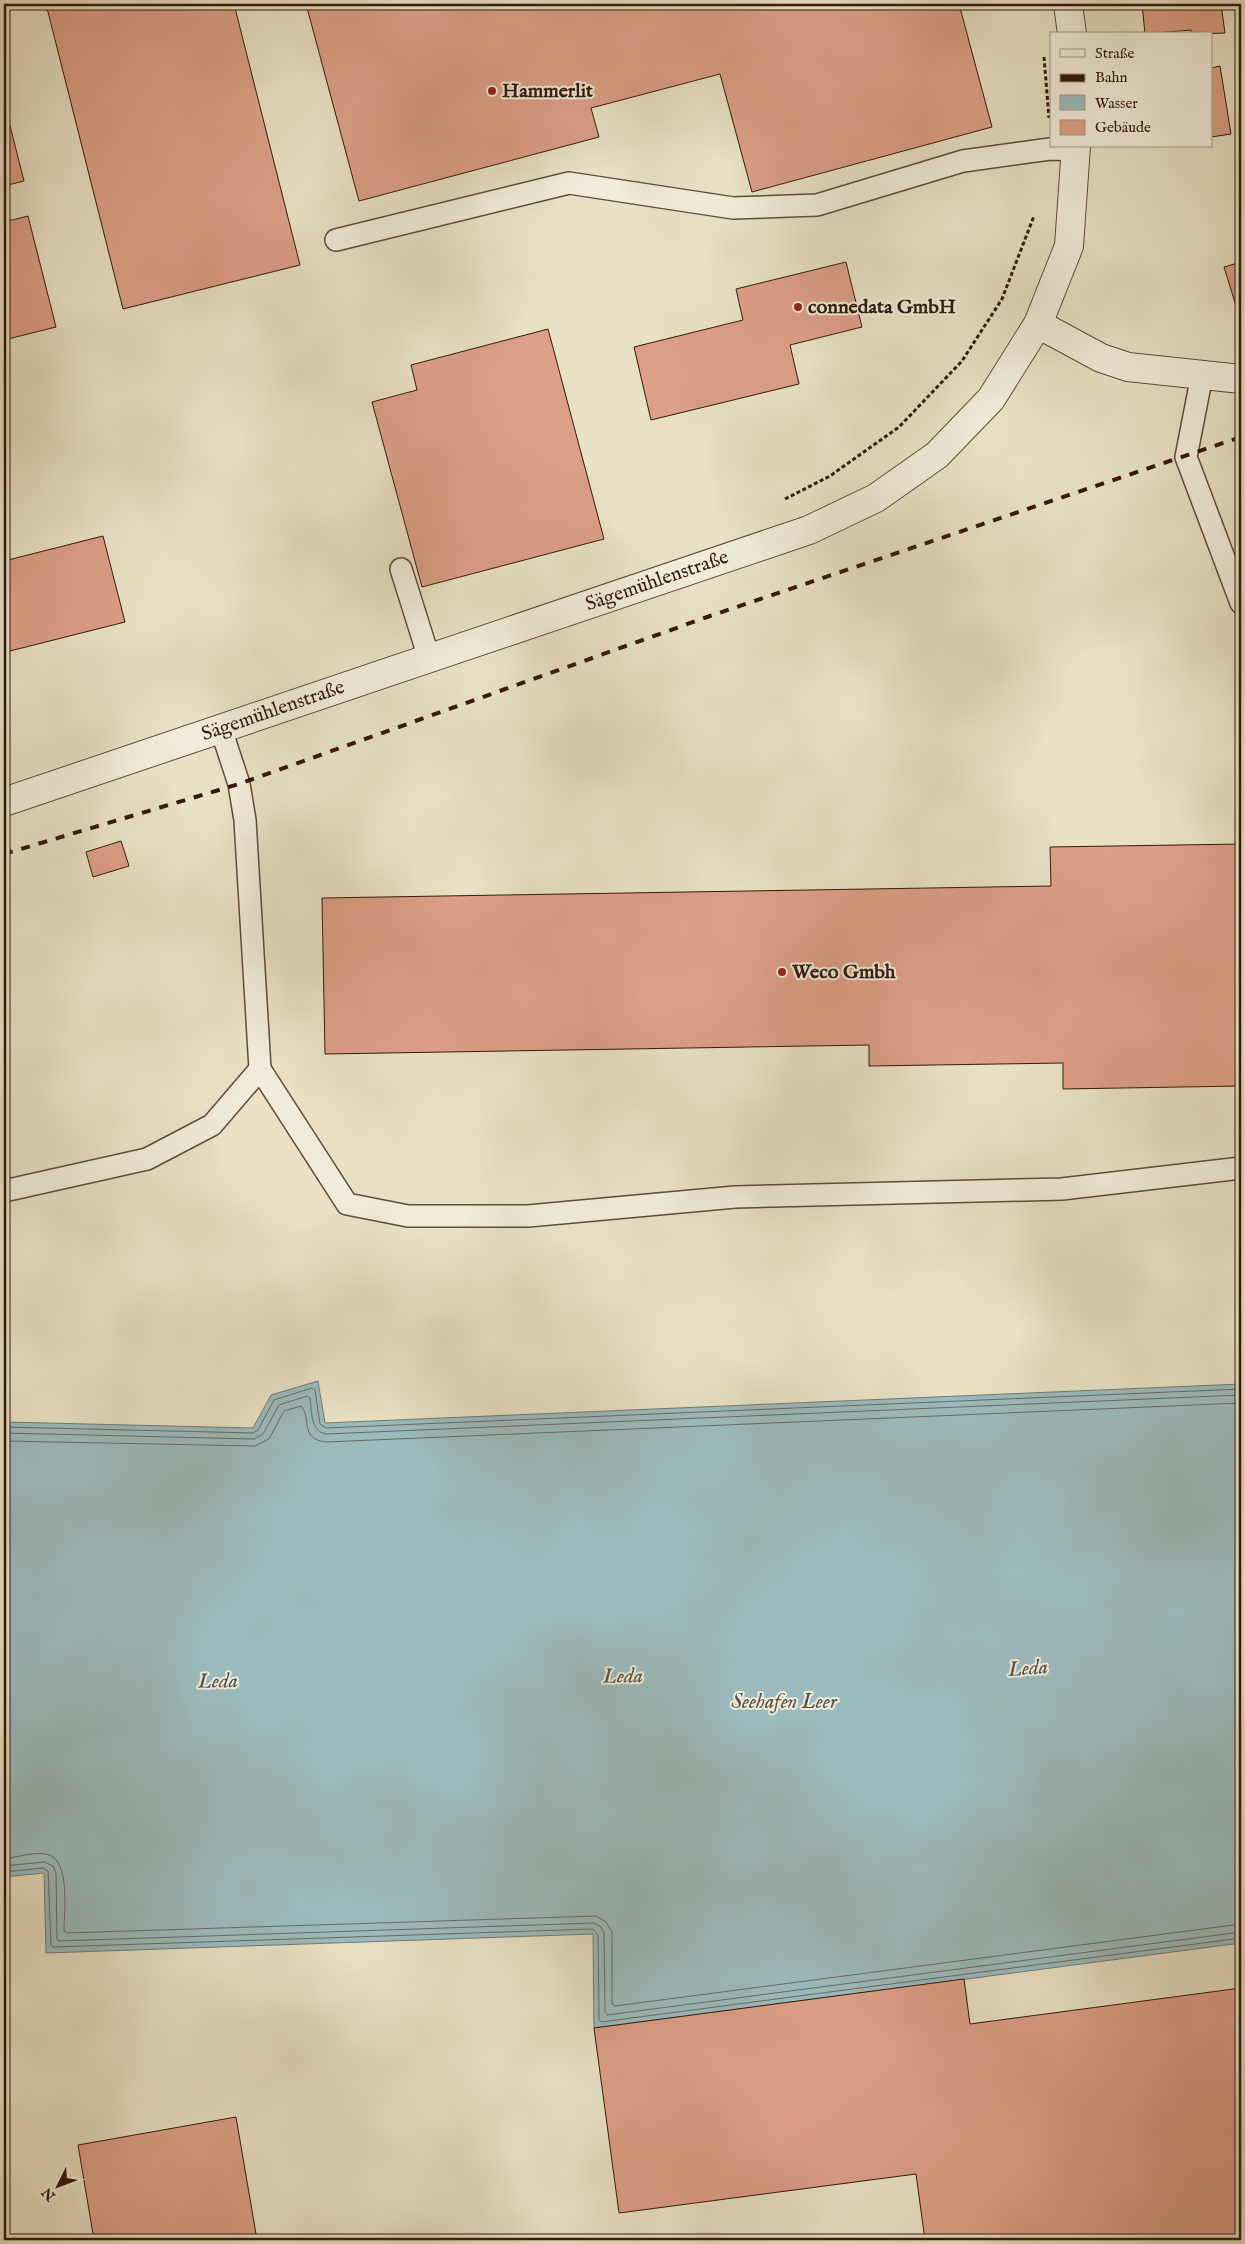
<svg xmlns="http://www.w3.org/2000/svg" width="1245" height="2244" font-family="'IM FELL English',serif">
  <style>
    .water { fill: #9bbbbd; stroke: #717a77 }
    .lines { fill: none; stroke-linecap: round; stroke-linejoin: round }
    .shore { stroke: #676a65; stroke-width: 1 }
    .building { fill: #dc9f87; stroke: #33180d }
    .service-casing { stroke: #604a3b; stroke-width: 24 }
    .minor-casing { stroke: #604a3b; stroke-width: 30 }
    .tertiary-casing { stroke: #604a3b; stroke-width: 30 }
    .path { stroke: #33180d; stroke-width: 3; stroke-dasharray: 4 2.5; stroke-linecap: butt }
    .service { stroke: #f0ecd9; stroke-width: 21 }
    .minor { stroke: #f0ecd9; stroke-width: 28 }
    .tertiary { stroke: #f0ecd9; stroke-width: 28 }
    .rail { stroke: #33180d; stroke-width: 4; stroke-dasharray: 9 9; stroke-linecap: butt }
    .poi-dot { fill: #8f2418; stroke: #f0ecd9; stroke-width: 2 }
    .labels { text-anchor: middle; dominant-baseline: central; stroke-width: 4; stroke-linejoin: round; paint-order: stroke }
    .poi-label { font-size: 20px; font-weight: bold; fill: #33180d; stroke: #f0ecd9; text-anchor: start }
    .street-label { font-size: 20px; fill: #33180d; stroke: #f0ecd9 }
    .water-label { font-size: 21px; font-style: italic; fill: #57514b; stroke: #f0ecd9 }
  </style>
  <rect width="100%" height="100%" fill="#e8e1c5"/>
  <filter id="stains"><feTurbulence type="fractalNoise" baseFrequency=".004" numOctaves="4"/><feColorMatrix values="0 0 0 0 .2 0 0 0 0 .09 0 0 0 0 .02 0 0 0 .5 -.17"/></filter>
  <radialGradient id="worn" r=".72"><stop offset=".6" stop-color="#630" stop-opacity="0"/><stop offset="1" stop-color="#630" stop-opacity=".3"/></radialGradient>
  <path class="water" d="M318 1381 325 1423 1241 1384V1943L594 2028 593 1934 46 1953 44 1873 4 1877V1422L253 1428 271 1395Z"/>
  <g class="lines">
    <g class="shore">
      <path d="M4 1427 253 1433 258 1430 274 1400 312 1388 315 1390 320 1424 326 1428 1241 1389"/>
      <path d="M4 1433 254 1439 263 1434 279 1405 307 1396 310 1398C312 1411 310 1431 326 1434L1241 1395"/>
      <path d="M4 1441 255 1446 269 1439 284 1411 301 1406C312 1418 299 1439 326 1442L1241 1403"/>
      <path d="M4 1859C17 1857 33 1852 46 1854 71 1858 64 1912 64 1931L67 1933 596 1916 606 1922 612 1932V2004L615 2006 1241 1924"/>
      <path d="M4 1866 44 1862 53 1866 56 1873 57 1939 59 1941 594 1923 601 1927 604 1933 605 2012 607 2015 1241 1932"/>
      <path d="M4 1872 43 1868 48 1871 51 1945 53 1947 593 1929 598 1935 599 2019 601 2022 1241 1938"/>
    </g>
  </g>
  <g class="building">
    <path d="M46 4H234L300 265 123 309Z"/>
    <path d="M306 4H959L992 127 752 192 720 74 591 108 599 137 359 201Z"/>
    <path d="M1142 4H1221L1225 33 1191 34V30L1145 34Z"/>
    <path d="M1220 66 1231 134 1211 137V68Z"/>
    <path d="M4 102 24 181 4 186Z"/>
    <path d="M28 216 56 327 4 340V222Z"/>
    <path d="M846 262 862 327 790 345 799 384 651 420 634 347 743 320 736 289Z"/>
    <path d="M1241 262V322L1224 267Z"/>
    <path d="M548 329 604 539 422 587 372 402 417 390 411 365Z"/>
    <path d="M103 536 125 622 6 652 4 641V561Z"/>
    <path d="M121 841 129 866 93 877 86 852Z"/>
    <path d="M1241 844V1086L1063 1089V1063L869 1066V1045L325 1054 322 898 1051 886 1050 847Z"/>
    <path d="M964 1979 970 2024 1241 1988V2240H925L916 2174 619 2213 594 2028Z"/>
    <path d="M236 2117 257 2240H94L78 2145Z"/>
  </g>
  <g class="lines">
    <defs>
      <g id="service">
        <path d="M336 240 569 183 733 208 817 205 963 161 1050 149 1076 150"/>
        <path d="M1202 375 1186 457 1241 603"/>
        <path d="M401 569 429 658"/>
        <path d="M260 1069 347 1204 408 1216H528L735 1197 1062 1189 1241 1168"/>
        <path d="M4 1191 147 1159 212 1125 260 1069 245 820 239 784 221 729"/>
      </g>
      <path id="minor" d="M1038 324 1101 358 1128 367 1241 379"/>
      <g id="tertiary">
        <path d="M1068 4 1072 34"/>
        <path d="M4 802 809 530 876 498 937 455 991 399 1038 324 1069 246 1076 146"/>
      </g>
    </defs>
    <use href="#service" class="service-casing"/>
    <use href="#minor" class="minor-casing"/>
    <use href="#tertiary" class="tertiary-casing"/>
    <g class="path">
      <path d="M1044 57 1049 118"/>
      <path d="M785 499 830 476 899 427 962 361 1002 299 1034 216"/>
    </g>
    <use href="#service" class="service"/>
    <use href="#minor" class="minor"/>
    <use href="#tertiary" class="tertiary"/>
    <path class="rail" d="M4 854 239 784 710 616 1241 437"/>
  </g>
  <g class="poi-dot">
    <circle cx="492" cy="91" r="5"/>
    <circle cx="798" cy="307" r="5"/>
    <circle cx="782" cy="972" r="5"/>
  </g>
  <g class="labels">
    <g class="poi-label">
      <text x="502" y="91">Hammerlit</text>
      <text x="808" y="307">connedata GmbH</text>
      <text x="792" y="972">Weco Gmbh</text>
    </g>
    <g class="street-label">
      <text transform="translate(657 581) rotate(-19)">Sägemühlenstraße</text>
      <text transform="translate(273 711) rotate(-19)">Sägemühlenstraße</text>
    </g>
    <g class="water-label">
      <text transform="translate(1028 1669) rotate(-4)">Leda</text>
      <text transform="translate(623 1677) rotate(-1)">Leda</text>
      <text transform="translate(218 1682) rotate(-1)">Leda</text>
      <text x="784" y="1702">Seehafen Leer</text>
    </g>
  </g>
  <rect width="1245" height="2244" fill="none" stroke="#e8e1c5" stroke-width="20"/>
  <rect x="5" y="5" width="1235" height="2234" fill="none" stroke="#33180d" stroke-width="2.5"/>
  <rect x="10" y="10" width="1225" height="2224" fill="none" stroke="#33180d"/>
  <rect x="1050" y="32" width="162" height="115" fill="#f0ecd9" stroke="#a49787"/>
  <rect x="1060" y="49" width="25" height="8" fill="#f0ecd9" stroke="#a49787"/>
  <text x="1095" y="58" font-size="15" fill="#33180d">Straße</text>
  <rect x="1060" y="74" width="25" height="8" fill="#33180d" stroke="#a49787"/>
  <text x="1095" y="82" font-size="15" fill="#33180d">Bahn</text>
  <rect x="1060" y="95" width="25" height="15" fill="#9bbbbd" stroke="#a49787"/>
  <text x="1095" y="108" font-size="15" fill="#33180d">Wasser</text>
  <rect x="1060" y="120" width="25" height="15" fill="#dc9f87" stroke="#a49787"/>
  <text x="1095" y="132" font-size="15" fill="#33180d">Gebäude</text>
  <g transform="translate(58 2186) rotate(228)" stroke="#f0ecd9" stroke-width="4" paint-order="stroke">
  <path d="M0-4L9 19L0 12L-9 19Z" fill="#33180d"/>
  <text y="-8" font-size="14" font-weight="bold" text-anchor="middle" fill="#33180d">N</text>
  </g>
  <rect width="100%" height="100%" filter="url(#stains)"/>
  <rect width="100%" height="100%" fill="url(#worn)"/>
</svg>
